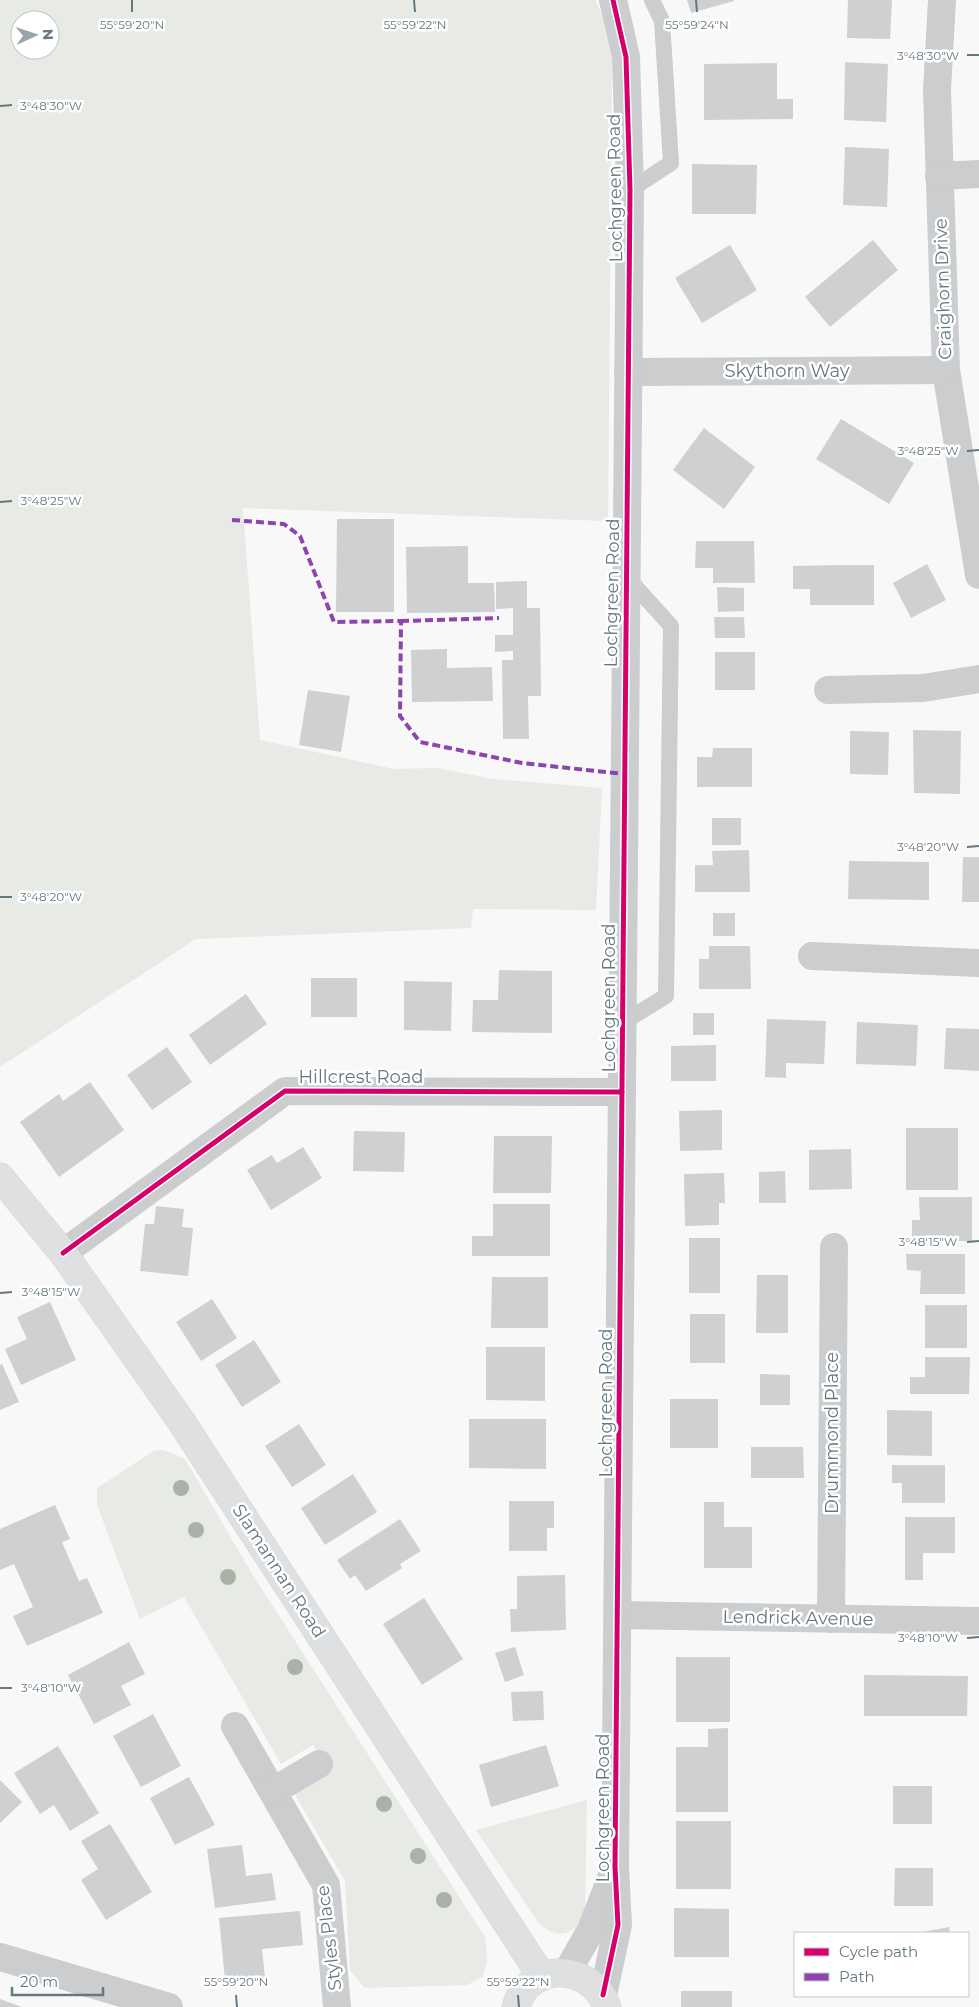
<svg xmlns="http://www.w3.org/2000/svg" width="979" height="2007" font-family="Montserrat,sans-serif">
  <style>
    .green { fill: #e7eae5; fill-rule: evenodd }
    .building { fill: #ced0d1 }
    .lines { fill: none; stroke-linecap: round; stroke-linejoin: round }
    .secondary-casing { stroke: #d4d5d6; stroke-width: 29 }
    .service { stroke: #cbcdce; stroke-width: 16 }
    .minor { stroke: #cbcdce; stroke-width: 28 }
    .tertiary { stroke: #cbcdce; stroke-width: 28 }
    .secondary { stroke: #dfe0e1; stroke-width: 28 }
    .quiet { stroke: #8e44ad; stroke-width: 4; stroke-dasharray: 8 4; stroke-linecap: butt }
    .cycleway-casing { stroke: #fff; stroke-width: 8 }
    .cycleway { stroke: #d6006c; stroke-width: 5 }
    .tree { fill: #aab2a7 }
    .ticks { fill: none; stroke: #657881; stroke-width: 2 }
    .labels { text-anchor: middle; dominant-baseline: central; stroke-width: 5; stroke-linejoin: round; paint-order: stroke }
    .street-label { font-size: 18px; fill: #657881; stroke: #fff }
    .ticks-label { font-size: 12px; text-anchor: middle; fill: #657881; stroke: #fff; stroke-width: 5; stroke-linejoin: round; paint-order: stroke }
  </style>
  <rect width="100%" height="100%" fill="#f8f8f8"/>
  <g class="green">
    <path d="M0 0H595L602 15 612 59 608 521 243 508 260 740 394 769 438 768 493 779 602 788 596 910 473 909 471 928 196 939 0 1067ZM20 20H50V50H20Z"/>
    <path d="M155 1450H164L185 1459 251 1572 485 1937 487 1959 483 1977 467 1985 365 1988 350 1970 345 1881 293 1791 328 1770 313 1745 281 1764 184 1597 140 1619 97 1505V1488Z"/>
    <path d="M587 1800 585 1910C577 1935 558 1942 538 1922L476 1830Z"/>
  </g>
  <g class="building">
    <path d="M687 0H734V1L691 13Z"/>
    <path d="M848 0H892L890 39 847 38Z"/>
    <path d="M845 62 888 64 886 122 844 120Z"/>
    <path d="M777 63V99H793V119L704 120V64Z"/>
    <path d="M845 147 889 149 887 207 843 205Z"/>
    <path d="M692 164 757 165 756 214H692Z"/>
    <path d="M873 240 898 270 830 327 805 297Z"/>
    <path d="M730 245 757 290 702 323 675 278Z"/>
    <path d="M841 419 914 463 889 504 816 459Z"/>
    <path d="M704 428 755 467 724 509 673 470Z"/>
    <path d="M337 519H394V612H336Z"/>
    <path d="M696 541H754L755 583H713V568H695Z"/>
    <path d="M468 546V583H494L495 612 407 613 406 547Z"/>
    <path d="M927 564 946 600 911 618 893 583Z"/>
    <path d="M839 565H874V605H810V589H793V566Z"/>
    <path d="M527 581V608H540L541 696H528L529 739H503L502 660H513V651L495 652V635H513V608L496 609V582Z"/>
    <path d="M717 587 744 588V611L718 612Z"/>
    <path d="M714 617H744L745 638H715Z"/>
    <path d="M447 649V668L492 667 493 701 412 702 411 650Z"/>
    <rect x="715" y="652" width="40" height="38"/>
    <path d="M308 690 350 696 341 752 299 745Z"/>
    <path d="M913 730 961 731 960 794 914 793Z"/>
    <path d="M850 731 889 732 888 775 850 774Z"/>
    <path d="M713 748H752V787H697V757H712Z"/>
    <rect x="712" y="818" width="29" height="27"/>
    <path d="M749 850 750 892H695V865H713L712 851Z"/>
    <path d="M963 857H979V902H962Z"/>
    <path d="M849 861 929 862V900L848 899Z"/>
    <rect x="713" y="913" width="22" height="23"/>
    <path d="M709 946H750L751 989H699V959H709Z"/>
    <path d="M499 970 552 971V1033L472 1032 473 1000H498Z"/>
    <rect x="311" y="978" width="46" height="39"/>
    <path d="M404 981 452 982 451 1031 404 1030Z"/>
    <path d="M246 994 267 1024 210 1065 189 1035Z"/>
    <rect x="693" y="1013" width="21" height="22"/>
    <path d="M767 1019 826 1021 824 1064 786 1063V1078L765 1077Z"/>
    <path d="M857 1022 918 1025 916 1066 856 1064Z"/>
    <path d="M946 1028 979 1029V1071L944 1069Z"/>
    <path d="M716 1045V1081H671V1046Z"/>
    <path d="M167 1047 192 1082 152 1110 127 1075Z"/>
    <path d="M90 1082 124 1130 59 1177 20 1122 59 1094 63 1101Z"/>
    <path d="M722 1110V1150L680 1151 679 1111Z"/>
    <rect x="906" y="1128" width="52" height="62"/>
    <path d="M354 1131 405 1132 404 1172 353 1171Z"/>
    <path d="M494 1136H552L551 1193H493Z"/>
    <path d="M303 1147 322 1178 271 1210 247 1170 272 1155 277 1163Z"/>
    <path d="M851 1149 852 1189 809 1190V1150Z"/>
    <path d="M785 1171 786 1203H759V1172Z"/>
    <path d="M724 1173 725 1203H719V1225L685 1226 684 1174Z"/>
    <path d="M919 1197H972V1241H912V1220H920Z"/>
    <path d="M493 1204H550V1256H472V1236H493Z"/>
    <path d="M156 1206 184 1209 182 1227 193 1228 188 1276 140 1271 145 1224H154Z"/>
    <rect x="689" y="1238" width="31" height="55"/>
    <path d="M906 1254H965V1294H920L921 1271 907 1270Z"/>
    <path d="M757 1275H788V1333H756Z"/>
    <path d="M492 1277H548V1328H491Z"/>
    <path d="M212 1299 237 1338 201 1361 176 1322Z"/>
    <path d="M50 1302 76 1360 21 1385 5 1349 27 1339 17 1317Z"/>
    <rect x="925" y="1305" width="42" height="43"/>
    <rect x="690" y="1314" width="35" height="49"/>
    <path d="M254 1340 281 1382 242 1407 215 1365Z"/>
    <path d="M486 1347H545V1401L486 1400Z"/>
    <path d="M925 1357H970L969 1394H910V1377H925Z"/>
    <path d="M2 1364 19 1402 0 1410V1365Z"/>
    <path d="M760 1374 790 1375V1405H760Z"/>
    <rect x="670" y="1399" width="48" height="49"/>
    <path d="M887 1410 932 1411V1456L887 1455Z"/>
    <path d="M469 1419H546V1469L469 1468Z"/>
    <path d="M299 1424 326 1465 292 1487 265 1446Z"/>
    <path d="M751 1447H803L804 1478H751Z"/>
    <path d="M892 1465H945V1503H902V1483H892Z"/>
    <path d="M353 1474 377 1512 325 1545 301 1508Z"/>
    <path d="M509 1501H554V1528H547V1551H509Z"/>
    <path d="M704 1502H724V1527H752V1568H704Z"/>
    <path d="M55 1505 70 1539 62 1542 79 1581 87 1578 103 1613 27 1646 13 1616 33 1607 14 1564 0 1570V1529Z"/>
    <path d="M905 1517H955V1553H923V1580H905Z"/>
    <path d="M400 1519 421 1551 400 1564 402 1568 366 1591 355 1575 350 1579 337 1560Z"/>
    <path d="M565 1575 566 1630 511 1632 510 1609H517V1576Z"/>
    <path d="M424 1598 463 1659 422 1685 383 1624Z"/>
    <path d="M129 1642 145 1674 121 1686 131 1705 94 1724 68 1675Z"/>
    <path d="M515 1647 524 1675 505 1682 495 1653Z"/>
    <rect x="676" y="1657" width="54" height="65"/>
    <path d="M864 1675 968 1676 967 1716H864Z"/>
    <path d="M543 1691 544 1720 513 1721 511 1692Z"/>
    <path d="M153 1714 181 1766 141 1787 113 1736Z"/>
    <path d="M728 1728V1812H676V1747H708V1729Z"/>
    <path d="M546 1745 559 1786 491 1807 479 1765Z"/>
    <path d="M58 1746 99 1813 70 1831 54 1805 40 1814 14 1773Z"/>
    <path d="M189 1777 215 1825 175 1845 150 1798Z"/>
    <path d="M0 1780 22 1802 0 1823Z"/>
    <rect x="893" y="1786" width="39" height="38"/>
    <rect x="676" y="1821" width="55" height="68"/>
    <path d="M110 1824 152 1892 106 1920 81 1880 98 1869 81 1841Z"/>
    <path d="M242 1845 246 1876 272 1873 276 1900 215 1908 207 1849Z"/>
    <path d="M895 1868H933V1906H894Z"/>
    <path d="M674 1908 729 1909V1957H674Z"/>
    <path d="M300 1911 303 1945 262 1949 265 1977 225 1980 219 1918Z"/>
    <path d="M949 1927 950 1933H923V1932Z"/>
    <rect x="681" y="1991" width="51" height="16"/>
    <path d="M0 1999 22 2007H0Z"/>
  </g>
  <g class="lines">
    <defs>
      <g id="secondary">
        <path d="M0 1177 63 1253 181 1421 542 1977"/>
        <path d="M516 2007C529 1960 592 1963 607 2007"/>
      </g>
    </defs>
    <use href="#secondary" class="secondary-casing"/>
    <g class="service">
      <path d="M630 190 671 163 662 21 652 0"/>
      <path d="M622 1023 666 996 671 626 626 576"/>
    </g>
    <g class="minor">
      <path d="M942 0 937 90 946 370 979 575"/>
      <path d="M939 176 979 174"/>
      <path d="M628 372 946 370"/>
      <path d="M828 690 923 688 979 679"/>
      <path d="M812 956 979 963"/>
      <path d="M63 1253 285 1091 622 1092"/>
      <path d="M618 1615 979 1621"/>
      <path d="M831 1619 834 1247"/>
      <path d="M235 1726 326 1885 337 2007"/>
      <path d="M273 1791 319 1764"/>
      <path d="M0 1957 169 2007"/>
    </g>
    <g class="tertiary">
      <path d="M567 1972 591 1930 612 1876"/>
      <path d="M603 1995 618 1925 615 1867 630 190 626 57 613 0"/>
    </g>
    <use href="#secondary" class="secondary"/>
    <g class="quiet">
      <path d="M232 520 284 524 300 536 334 622 401 621 400 716 420 742 522 763 624 774"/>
      <path d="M401 621 499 618"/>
    </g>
    <defs>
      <g id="cycleway">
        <path d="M63 1253 285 1091 622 1092"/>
        <path d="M603 1995 618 1925 615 1867 630 190 626 57 613 0"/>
      </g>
    </defs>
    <use href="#cycleway" class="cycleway-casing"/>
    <use href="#cycleway" class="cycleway"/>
  </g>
  <g class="tree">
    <circle cx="181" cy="1488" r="8"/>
    <circle cx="196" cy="1530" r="8"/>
    <circle cx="228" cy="1577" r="8"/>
    <circle cx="295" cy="1667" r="8"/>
    <circle cx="384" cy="1804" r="8"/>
    <circle cx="418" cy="1856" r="8"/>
    <circle cx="444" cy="1900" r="8"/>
  </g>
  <path class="ticks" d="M132 0V12M414 0 415 12M696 0 697 12M967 55H979M0 106 12 105M967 451 979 450M0 502 12 501M967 847 979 846M0 897H12M967 1242 979 1241M0 1293 12 1292M967 1638 979 1637M0 1688H12M236 1995 237 2007M518 1995 519 2007"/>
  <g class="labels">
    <g class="street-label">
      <text transform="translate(615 188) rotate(-91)">Lochgreen Road</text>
      <text transform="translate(943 289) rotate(-92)">Craighorn Drive</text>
      <text x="787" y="371">Skythorn Way</text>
      <text transform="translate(612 593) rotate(-89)">Lochgreen Road</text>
      <text transform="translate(609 998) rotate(-90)">Lochgreen Road</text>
      <text x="361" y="1077">Hillcrest Road</text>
      <text transform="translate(606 1403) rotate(-90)">Lochgreen Road</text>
      <text transform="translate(832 1433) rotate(-90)">Drummond Place</text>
      <text transform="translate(279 1571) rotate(57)">Slamannan Road</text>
      <text transform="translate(798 1618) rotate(1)">Lendrick Avenue</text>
      <text transform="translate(603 1808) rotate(-90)">Lochgreen Road</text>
      <text transform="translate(329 1938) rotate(-97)">Styles Place</text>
    </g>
  </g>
  <g class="ticks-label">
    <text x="132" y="29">55°59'20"N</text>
    <text x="415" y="29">55°59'22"N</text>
    <text x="697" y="29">55°59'24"N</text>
    <text x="928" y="60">3°48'30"W</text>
    <text x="51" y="110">3°48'30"W</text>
    <text x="928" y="455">3°48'25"W</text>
    <text x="51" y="505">3°48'25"W</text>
    <text x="928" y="851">3°48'20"W</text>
    <text x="51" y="901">3°48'20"W</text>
    <text x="928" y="1246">3°48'15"W</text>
    <text x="51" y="1296">3°48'15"W</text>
    <text x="928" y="1642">3°48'10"W</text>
    <text x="51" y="1692">3°48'10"W</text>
    <text x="236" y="1986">55°59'20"N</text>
    <text x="518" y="1986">55°59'22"N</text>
  </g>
  <rect x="794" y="1932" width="175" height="65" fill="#ffffff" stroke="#c1c9cd"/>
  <rect x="804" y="1948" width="25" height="8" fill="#d6006c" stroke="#c1c9cd"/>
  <text x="839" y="1957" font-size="15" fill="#657881">Cycle path</text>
  <rect x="804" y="1973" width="25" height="8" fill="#8e44ad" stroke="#c1c9cd"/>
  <text x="839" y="1982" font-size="15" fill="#657881">Path</text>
  <g transform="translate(35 35) rotate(87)"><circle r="24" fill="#ffffff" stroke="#c1c9cd"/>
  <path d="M0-4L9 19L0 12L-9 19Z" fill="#98a5ab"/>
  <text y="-8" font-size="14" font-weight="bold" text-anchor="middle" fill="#657881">N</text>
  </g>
  <path d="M12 1987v8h91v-8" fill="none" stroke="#657881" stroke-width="2.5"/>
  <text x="20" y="1987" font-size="15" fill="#657881" stroke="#ffffff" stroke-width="4" paint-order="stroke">20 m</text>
</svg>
